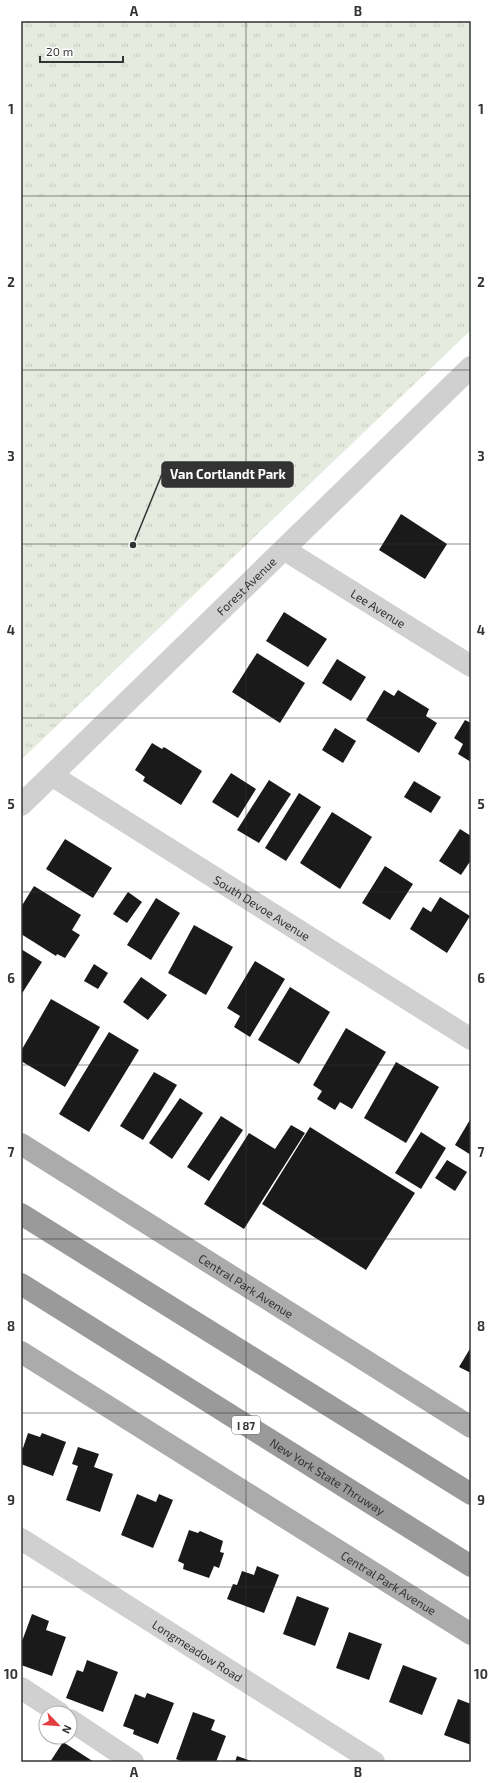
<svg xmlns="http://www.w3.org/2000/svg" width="492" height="1783" font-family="'Exo 2',sans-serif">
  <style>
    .park { fill: url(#park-tufts) }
    .building { fill: #1a1a1a }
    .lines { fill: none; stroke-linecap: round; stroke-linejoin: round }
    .minor { stroke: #d0d0d0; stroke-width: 22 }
    .major { stroke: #ababab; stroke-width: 22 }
    .highway { stroke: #9a9a9a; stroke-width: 22 }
    .grid { fill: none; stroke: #333; stroke-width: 1; stroke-opacity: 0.55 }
    .labels { text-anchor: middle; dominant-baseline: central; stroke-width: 4; stroke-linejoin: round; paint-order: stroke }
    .shield { fill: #fff; stroke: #707070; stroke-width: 1 }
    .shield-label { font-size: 11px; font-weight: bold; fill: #333 }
    .street-label { font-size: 12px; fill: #333; stroke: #fff }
    .leader { fill: none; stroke: #333; stroke-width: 1.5 }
    .callout-dot { fill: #333; stroke: #fff; stroke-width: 1.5 }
    .callout { fill: #333; stroke: #333; stroke-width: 1.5 }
    .callout-label { font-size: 13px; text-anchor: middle; font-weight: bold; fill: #fff }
    .neatline { fill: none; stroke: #333; stroke-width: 1.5 }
    .grid-label { font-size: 13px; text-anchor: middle; font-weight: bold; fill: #333 }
  </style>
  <defs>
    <pattern id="park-tufts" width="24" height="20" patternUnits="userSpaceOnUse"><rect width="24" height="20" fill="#e5ebdf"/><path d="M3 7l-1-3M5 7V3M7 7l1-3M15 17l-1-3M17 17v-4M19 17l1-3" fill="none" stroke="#c5cac0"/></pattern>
  </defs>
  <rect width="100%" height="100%" fill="#fff"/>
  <path class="park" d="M21 21H471V330L21 760Z"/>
  <g class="building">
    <path d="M401 514 447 544 425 579 379 550Z"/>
    <path d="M284 612 327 639 308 667 266 641Z"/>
    <path d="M257 653 305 683 280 723 232 692Z"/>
    <path d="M337 659 366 677 351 701 322 683Z"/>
    <path d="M384 690 394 696 398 690 429 709 426 716 437 723 419 753 366 720Z"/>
    <path d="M465 720 471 723V762L458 754 463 744 454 738Z"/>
    <path d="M335 728 356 741 343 763 322 750Z"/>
    <path d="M152 743 162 749 164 747 202 771 181 805 143 781 145 777 135 770Z"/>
    <path d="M231 773 256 789 238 818 212 802Z"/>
    <path d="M269 780 291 794 259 843 237 830Z"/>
    <path d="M414 781 441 797 431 813 404 797Z"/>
    <path d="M299 793 321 807 286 861 265 848Z"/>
    <path d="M332 812 372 837 340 889 300 863Z"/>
    <path d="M460 829 471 836V860L461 875 439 861Z"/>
    <path d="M65 839 112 868 93 898 46 869Z"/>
    <path d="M385 866 413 884 390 920 362 903Z"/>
    <path d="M34 886 81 915 72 930 80 935 65 958 57 954 56 956 21 934V907Z"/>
    <path d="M128 892 142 902 127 923 113 914Z"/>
    <path d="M440 897 470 916 447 953 410 929 423 907 431 912Z"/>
    <path d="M156 898 180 913 151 960 127 945Z"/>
    <path d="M194 925 233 947 206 995 168 973Z"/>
    <path d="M21 949 42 962 21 995Z"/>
    <path d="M255 961 285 979 250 1037 234 1027 240 1016 227 1008Z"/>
    <path d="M94 964 108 973 98 989 84 981Z"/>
    <path d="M141 977 167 995 148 1020 123 1002Z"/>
    <path d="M290 987 330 1012 299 1064 258 1040Z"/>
    <path d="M51 999 100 1027 65 1087 21 1061V1051Z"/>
    <path d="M346 1028 386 1052 352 1109 340 1102 335 1110 317 1099 322 1091 313 1085Z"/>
    <path d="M109 1032 139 1050 89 1132 59 1114Z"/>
    <path d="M396 1062 439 1087 406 1143 364 1118Z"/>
    <path d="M154 1072 177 1085 143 1140 120 1126Z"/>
    <path d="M180 1098 203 1113 172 1159 149 1143Z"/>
    <path d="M221 1116 243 1130 209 1181 187 1167Z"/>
    <path d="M471 1118V1155L455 1145Z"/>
    <path d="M291 1125 305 1133 244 1229 204 1204 249 1133 275 1149Z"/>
    <path d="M310 1127 415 1193 366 1270 262 1204Z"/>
    <path d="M421 1132 446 1148 421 1189 395 1173Z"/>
    <path d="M447 1160 467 1172 455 1191 435 1178Z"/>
    <path d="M471 1347V1373L459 1367Z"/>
    <path d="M28 1433 40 1437 42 1433 66 1442 53 1476 21 1464V1447L23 1448Z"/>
    <path d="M78 1447 99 1454 94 1467 113 1474 100 1512 66 1500 78 1466 72 1464Z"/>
    <path d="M137 1494 156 1502 159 1494 173 1500 153 1548 121 1535Z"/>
    <path d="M189 1530 198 1533 200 1531 223 1541 220 1552 224 1553 219 1568 214 1566 209 1578 183 1569 184 1564 178 1561Z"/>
    <path d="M257 1566 279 1575 264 1613 227 1599 233 1584 237 1585 242 1571 254 1575Z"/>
    <path d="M297 1596 329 1608 315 1646 283 1634Z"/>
    <path d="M32 1614 49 1621 46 1630 66 1637 52 1676 21 1665V1644Z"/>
    <path d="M349 1632 382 1644 369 1680 336 1668Z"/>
    <path d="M87 1660 118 1672 103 1712 66 1698 77 1670 83 1672Z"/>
    <path d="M403 1665 437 1678 422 1715 389 1702Z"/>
    <path d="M147 1693 174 1703 158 1744 133 1734 134 1730 123 1726 135 1694 145 1698Z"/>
    <path d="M458 1699 471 1704V1745L444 1735Z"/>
    <path d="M193 1712 215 1720 211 1730 226 1736 216 1762H183L176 1759Z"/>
    <path d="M63 1742 94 1762H50Z"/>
    <path d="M237 1756 254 1762H235Z"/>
  </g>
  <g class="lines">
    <g class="minor">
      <path id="s1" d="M285 550 471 666"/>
      <path id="s2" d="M53 776 471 1039"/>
      <path id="s3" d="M21 805 471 367"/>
      <path id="s4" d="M21 1539 374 1762"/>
      <path d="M21 1688 59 1713"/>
      <path d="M70 1720 133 1762"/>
    </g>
    <g class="major">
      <path id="s5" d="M21 1144 471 1427"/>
      <path id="s6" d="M21 1352 471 1634"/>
    </g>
    <g class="highway">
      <path d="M21 1214 471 1494"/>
      <path id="s7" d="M21 1284 471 1566"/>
    </g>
  </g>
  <path class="grid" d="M246 21V1762M21 196H471M21 370H471M21 544H471M21 718H471M21 892H471M21 1065H471M21 1239H471M21 1413H471M21 1587H471"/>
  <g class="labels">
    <rect class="shield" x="232" y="1416" width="28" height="18" rx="3"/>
    <g class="shield-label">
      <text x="246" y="1425">I 87</text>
    </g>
    <g class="street-label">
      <text stroke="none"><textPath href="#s3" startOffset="314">Forest Avenue</textPath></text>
      <text stroke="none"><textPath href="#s1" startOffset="110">Lee Avenue</textPath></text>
      <text stroke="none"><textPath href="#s2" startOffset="247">South Devoe Avenue</textPath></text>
      <text stroke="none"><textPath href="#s5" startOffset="266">Central Park Avenue</textPath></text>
      <text stroke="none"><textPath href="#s7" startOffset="362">New York State Thruway</textPath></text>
      <text stroke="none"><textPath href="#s6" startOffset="434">Central Park Avenue</textPath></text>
      <text stroke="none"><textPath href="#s4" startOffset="209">Longmeadow Road</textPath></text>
    </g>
  </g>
  <path class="leader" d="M133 545L162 474"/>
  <circle class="callout-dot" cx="133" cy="545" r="4"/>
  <rect class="callout" x="162" y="462" width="131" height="25" rx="4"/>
  <g class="callout-label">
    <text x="228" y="479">Van Cortlandt Park</text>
  </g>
  <rect width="492" height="1783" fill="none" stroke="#ffffff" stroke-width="44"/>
  <g transform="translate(58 1725) rotate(115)"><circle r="19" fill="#ffffff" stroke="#adadad"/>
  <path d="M0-3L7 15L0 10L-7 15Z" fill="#e23d40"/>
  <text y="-6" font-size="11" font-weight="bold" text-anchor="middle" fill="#333333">N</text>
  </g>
  <path d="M40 56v6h83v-6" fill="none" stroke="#333333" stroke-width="2"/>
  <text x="46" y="56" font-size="12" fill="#333333" stroke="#ffffff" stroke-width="3" paint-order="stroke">20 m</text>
  <rect x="22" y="22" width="448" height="1739" class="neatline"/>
  <g class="grid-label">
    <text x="134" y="16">A</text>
    <text x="358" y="16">B</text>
    <text x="11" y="114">1</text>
    <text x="481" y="114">1</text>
    <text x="11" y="287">2</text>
    <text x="481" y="287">2</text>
    <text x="11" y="461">3</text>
    <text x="481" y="461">3</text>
    <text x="11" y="635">4</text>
    <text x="481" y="635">4</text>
    <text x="11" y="809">5</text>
    <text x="481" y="809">5</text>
    <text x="11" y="983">6</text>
    <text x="481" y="983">6</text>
    <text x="11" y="1157">7</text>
    <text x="481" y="1157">7</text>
    <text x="11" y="1331">8</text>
    <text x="481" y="1331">8</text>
    <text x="11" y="1505">9</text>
    <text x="481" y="1505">9</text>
    <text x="11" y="1679">10</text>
    <text x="481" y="1679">10</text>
    <text x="134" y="1777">A</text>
    <text x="358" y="1777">B</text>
  </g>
</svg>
